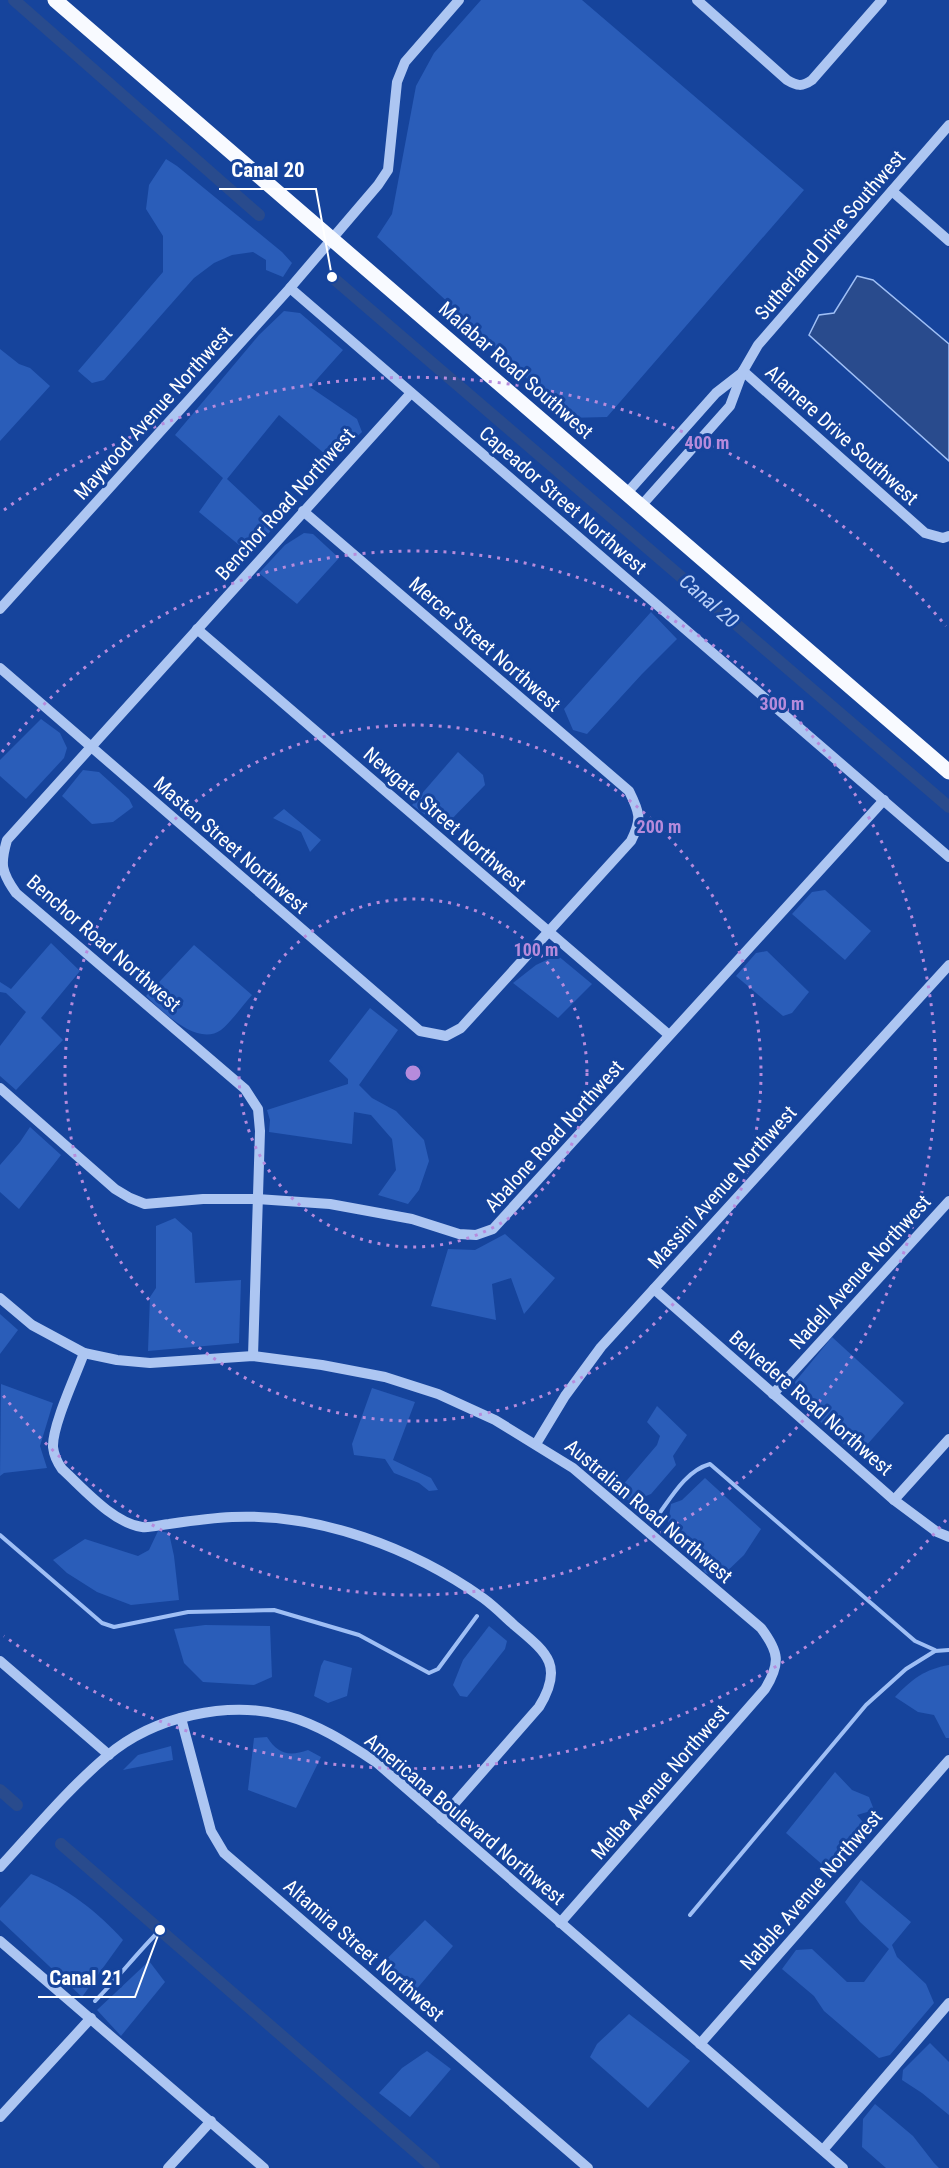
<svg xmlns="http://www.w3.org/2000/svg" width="949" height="2168" font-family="'Roboto Condensed',sans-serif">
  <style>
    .green { fill: #2a5db9 }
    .water { fill: #294b8d; stroke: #9fbff5; stroke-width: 1.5 }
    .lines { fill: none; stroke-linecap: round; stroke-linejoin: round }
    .stream { stroke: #9fbff5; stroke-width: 4 }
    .canal { stroke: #294b8d; stroke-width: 12 }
    .minor { stroke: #adc6f2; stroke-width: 10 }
    .major { stroke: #f8faff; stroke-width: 15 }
    .ring { fill: none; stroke: #b68bdc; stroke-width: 3; stroke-dasharray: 3 6 }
    .labels { text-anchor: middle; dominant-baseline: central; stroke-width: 6; stroke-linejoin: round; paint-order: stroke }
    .street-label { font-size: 20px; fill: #fff; stroke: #16449c }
    .water-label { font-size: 21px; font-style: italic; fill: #b9d0f9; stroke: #16449c }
    .centre { fill: #b68bdc; stroke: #16449c; stroke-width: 3 }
    .ring-label { font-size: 18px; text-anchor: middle; font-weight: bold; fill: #b68bdc; stroke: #16449c; stroke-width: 6; stroke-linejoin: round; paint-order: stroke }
    .leader { fill: none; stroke: #fff; stroke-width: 2 }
    .callout-dot { fill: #fff; stroke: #16449c; stroke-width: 2 }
    .callout-label { font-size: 21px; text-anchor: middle; font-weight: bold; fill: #fff; stroke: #16449c; stroke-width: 6; stroke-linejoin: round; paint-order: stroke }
  </style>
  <rect width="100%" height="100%" fill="#16449c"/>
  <g class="green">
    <path d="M481 0H582L804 190 607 417 567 418 477 329 377 237 392 214 416 86 434 53Z"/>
    <path d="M166 159 177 166 282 252 292 263 283 277 266 270V260L253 252 232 255 214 263 194 278 104 380 92 383 78 371 163 272V236L146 209 149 185Z"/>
    <path d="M284 311 300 313 343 350 310 387 357 419 362 432 332 460 279 415 227 479 276 525 250 554 199 512 223 478 175 435 259 335Z"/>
    <path d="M0 349 19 364 30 368 50 386 0 441Z"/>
    <path d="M304 533 313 534 339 558 297 604 259 573 285 545Z"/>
    <path d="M651 612 677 639 642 674 587 734 573 730 564 709Z"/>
    <path d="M41 719 60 733 67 748 64 758 26 799 0 776V760Z"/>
    <path d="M458 752 483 775 485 785 443 828 412 805Z"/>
    <path d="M83 770 99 772 129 799 133 807 113 822 92 824 62 796Z"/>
    <path d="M284 809 321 840 310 852 301 832 273 818Z"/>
    <path d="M825 890 871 931 845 960 792 914 812 892Z"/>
    <path d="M51 943 80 971 41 1018 63 1040 16 1090 0 1076V1046L26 1012 6 993 0 992V982L11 989Z"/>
    <path d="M194 945 252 995C242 1006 232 1021 221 1030 197 1047 162 1011 146 996Z"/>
    <path d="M767 951 809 992 792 1013 783 1016 736 976 756 953Z"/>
    <path d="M557 955 592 984 558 1018 513 983 536 965Z"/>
    <path d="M370 1008 398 1030 359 1085 372 1098 396 1111 424 1140 429 1161 419 1190 408 1204 378 1195 396 1170 392 1139 371 1115 354 1112 352 1144 269 1132 270 1120 267 1110 348 1084V1079L329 1061Z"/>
    <path d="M30 1127 61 1155 19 1209 0 1192V1165L20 1142Z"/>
    <path d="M175 1218 192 1233 195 1283 241 1280 239 1343 148 1351 150 1297 156 1288V1226Z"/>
    <path d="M505 1234 555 1278 524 1314 511 1278 492 1284 496 1320 431 1306 448 1249 475 1250Z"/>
    <path d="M0 1314 18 1330 0 1354Z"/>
    <path d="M832 1337 904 1403 857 1456 800 1403 795 1382Z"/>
    <path d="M1 1384 53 1403 40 1446 47 1468 4 1473 0 1476Z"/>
    <path d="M372 1388 415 1402 393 1460 431 1478 438 1490 429 1491 419 1483 394 1473 385 1459 354 1455 352 1444Z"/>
    <path d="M657 1406 687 1435 673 1456 676 1465 651 1494 631 1502 616 1493 657 1445 660 1436 647 1422Z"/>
    <path d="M705 1478 761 1529 744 1555 720 1578 705 1573 699 1564 666 1535 671 1504 682 1500Z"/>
    <path d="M158 1531 169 1533 174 1556 179 1600 131 1605 97 1592 67 1573 53 1560 85 1539 138 1556 149 1550Z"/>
    <path d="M205 1625 270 1626 272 1677 254 1685 203 1682 184 1663 174 1629Z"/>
    <path d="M489 1626 507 1641 505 1649 467 1697 460 1696 453 1685 463 1660Z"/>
    <path d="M324 1660 352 1668 347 1696 328 1703 314 1696 321 1666Z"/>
    <path d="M949 1665V1738H946L934 1715 918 1712 895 1697C912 1679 925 1669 949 1665Z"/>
    <path d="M267 1737C278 1754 289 1757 308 1750L321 1757 296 1808 248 1790 254 1738Z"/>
    <path d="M171 1746 173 1760 123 1770 138 1755Z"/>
    <path d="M835 1772 852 1790 869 1797 874 1810 857 1815 866 1826 863 1839 832 1873 786 1833Z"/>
    <path d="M31 1874C66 1887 98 1912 123 1940L82 1997 0 1920V1908Z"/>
    <path d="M861 1880 911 1922 892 1945 897 1957 926 1984 934 2003 890 2055 879 2058 824 2011 814 1996 782 1969 796 1950 812 1949 847 1982H864L889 1949 860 1922 845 1902Z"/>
    <path d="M425 1920 453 1946 409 1998 376 1970Z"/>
    <path d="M149 1961 165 1982 121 2036 97 2010Z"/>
    <path d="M629 2014 690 2061 648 2108 590 2057 597 2044Z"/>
    <path d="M930 2043 949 2062V2115L922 2093 902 2080 903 2070Z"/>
    <path d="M427 2051 451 2069 410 2117 379 2093 402 2068Z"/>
    <path d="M875 2104 913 2136 934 2163 939 2168H886L862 2147 863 2119Z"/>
  </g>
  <path class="water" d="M857 276 873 280 949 344V461L809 335 819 315 834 313Z"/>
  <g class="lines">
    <g class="stream">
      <path d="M656 1518C671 1498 685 1471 710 1464L915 1641 935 1650"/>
      <path d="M0 1535 102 1623 114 1627 188 1612 274 1610 359 1635 429 1673 438 1669 477 1616"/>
      <path d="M690 1915 866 1705 906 1669 935 1651 949 1650"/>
      <path d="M95 2001C118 1978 137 1953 160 1930"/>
    </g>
    <g class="canal">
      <path d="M14 0 259 215"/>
      <path d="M332 277 949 807"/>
      <path d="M0 1790 17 1805"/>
      <path d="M61 1844 434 2168"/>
    </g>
    <g class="minor">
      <path d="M697 0 787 80C797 86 802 87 812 80L882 0"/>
      <path d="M892 191 949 241"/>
      <path d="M290 288 949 857"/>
      <path d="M743 371 925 533 943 538 949 536"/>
      <path d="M627 493 716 393 743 372"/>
      <path d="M641 506 730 406 743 371 758 345 949 125"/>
      <path d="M0 609 290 288 378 185 388 170 397 82 405 62 459 0"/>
      <path d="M197 629 669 1035"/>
      <path d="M0 668 420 1031 446 1036 461 1028 631 841C642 819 640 813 629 791L303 511"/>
      <path d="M0 1088 115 1189 130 1198 145 1204 203 1199H257L330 1204 412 1219 459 1234 476 1235 493 1229 884 800"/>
      <path d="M654 1289 894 1500 937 1532 949 1537"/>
      <path d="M0 1298 32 1325 84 1353 117 1360 150 1363 253 1356 322 1365 385 1377 438 1394 495 1420 573 1468 761 1628C779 1652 781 1663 765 1689L560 1923"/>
      <path d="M84 1353C76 1375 52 1426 53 1447 54 1456 57 1462 62 1469 83 1488 113 1523 142 1527 150 1528 160 1525 169 1524 190 1521 211 1518 232 1517 320 1513 412 1548 483 1598 494 1606 504 1616 514 1625 546 1652 565 1665 539 1707L441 1819"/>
      <path d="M253 1356 260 1131 258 1109 245 1089 16 893C1 872 0 864 7 840L411 393"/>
      <path d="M773 1394 949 1201"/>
      <path d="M536 1444 565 1396 601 1347 949 965"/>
      <path d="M894 1500 949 1439"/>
      <path d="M0 1661 109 1755"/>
      <path d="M181 1718 211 1831 224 1853 588 2168"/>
      <path d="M0 1867C35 1829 68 1789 107 1756 154 1716 228 1700 287 1716 320 1725 348 1744 376 1762L843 2168"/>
      <path d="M0 1941 264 2168"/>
      <path d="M700 2044 949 1760"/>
      <path d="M0 2117 91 2018"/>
      <path d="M823 2150 949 2003"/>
      <path d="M168 2168 211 2121"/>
    </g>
    <path class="major" d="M55 0 949 772"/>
  </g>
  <g class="ring">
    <circle cx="413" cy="1073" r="174"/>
    <circle cx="413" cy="1073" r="348"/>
    <path d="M2 752A522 522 0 1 1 2 1394"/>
    <path d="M946 1520A696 696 0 0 1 4 1636M4 510A696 696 0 0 1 946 626"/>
  </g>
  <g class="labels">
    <g class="street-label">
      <text transform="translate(830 235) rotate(-49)">Sutherland Drive Southwest</text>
      <text transform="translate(516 370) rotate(41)">Malabar Road Southwest</text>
      <text transform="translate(153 413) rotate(-48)">Maywood Avenue Northwest</text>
      <text transform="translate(842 435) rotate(42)">Alamere Drive Southwest</text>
      <text transform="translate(563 500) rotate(41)">Capeador Street Northwest</text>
      <text transform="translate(285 504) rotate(-48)">Benchor Road Northwest</text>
      <text transform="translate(485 644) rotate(41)">Mercer Street Northwest</text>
      <text transform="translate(445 819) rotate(41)">Newgate Street Northwest</text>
      <text transform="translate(231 845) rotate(41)">Masten Street Northwest</text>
      <text transform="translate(104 943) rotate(41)">Benchor Road Northwest</text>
      <text transform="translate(554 1136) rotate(-48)">Abalone Road Northwest</text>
      <text transform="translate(722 1187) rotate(-48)">Massini Avenue Northwest</text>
      <text transform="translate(860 1272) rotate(-48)">Nadell Avenue Northwest</text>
      <text transform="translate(811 1403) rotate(41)">Belvedere Road Northwest</text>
      <text transform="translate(649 1511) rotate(40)">Australian Road Northwest</text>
      <text transform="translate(660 1782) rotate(-49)">Melba Avenue Northwest</text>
      <text transform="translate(465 1819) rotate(40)">Americana Boulevard Northwest</text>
      <text transform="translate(811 1890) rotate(-49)">Nabble Avenue Northwest</text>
      <text transform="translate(364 1950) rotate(41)">Altamira Street Northwest</text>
    </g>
    <g class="water-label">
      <text transform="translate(709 601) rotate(41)">Canal 20</text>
    </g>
  </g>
  <circle cx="413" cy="1073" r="9" class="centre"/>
  <g class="ring-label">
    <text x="707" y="449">400 m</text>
    <text x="782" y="710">300 m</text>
    <text x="659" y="833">200 m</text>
    <text x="536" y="956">100 m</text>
  </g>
  <path class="leader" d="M332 277L316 189H219M160 1930L135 1997H38"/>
  <g class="callout-dot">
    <circle cx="332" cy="277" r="6"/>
    <circle cx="160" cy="1930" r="6"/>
  </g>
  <g class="callout-label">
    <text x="268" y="177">Canal 20</text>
    <text x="86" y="1985">Canal 21</text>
  </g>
</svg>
